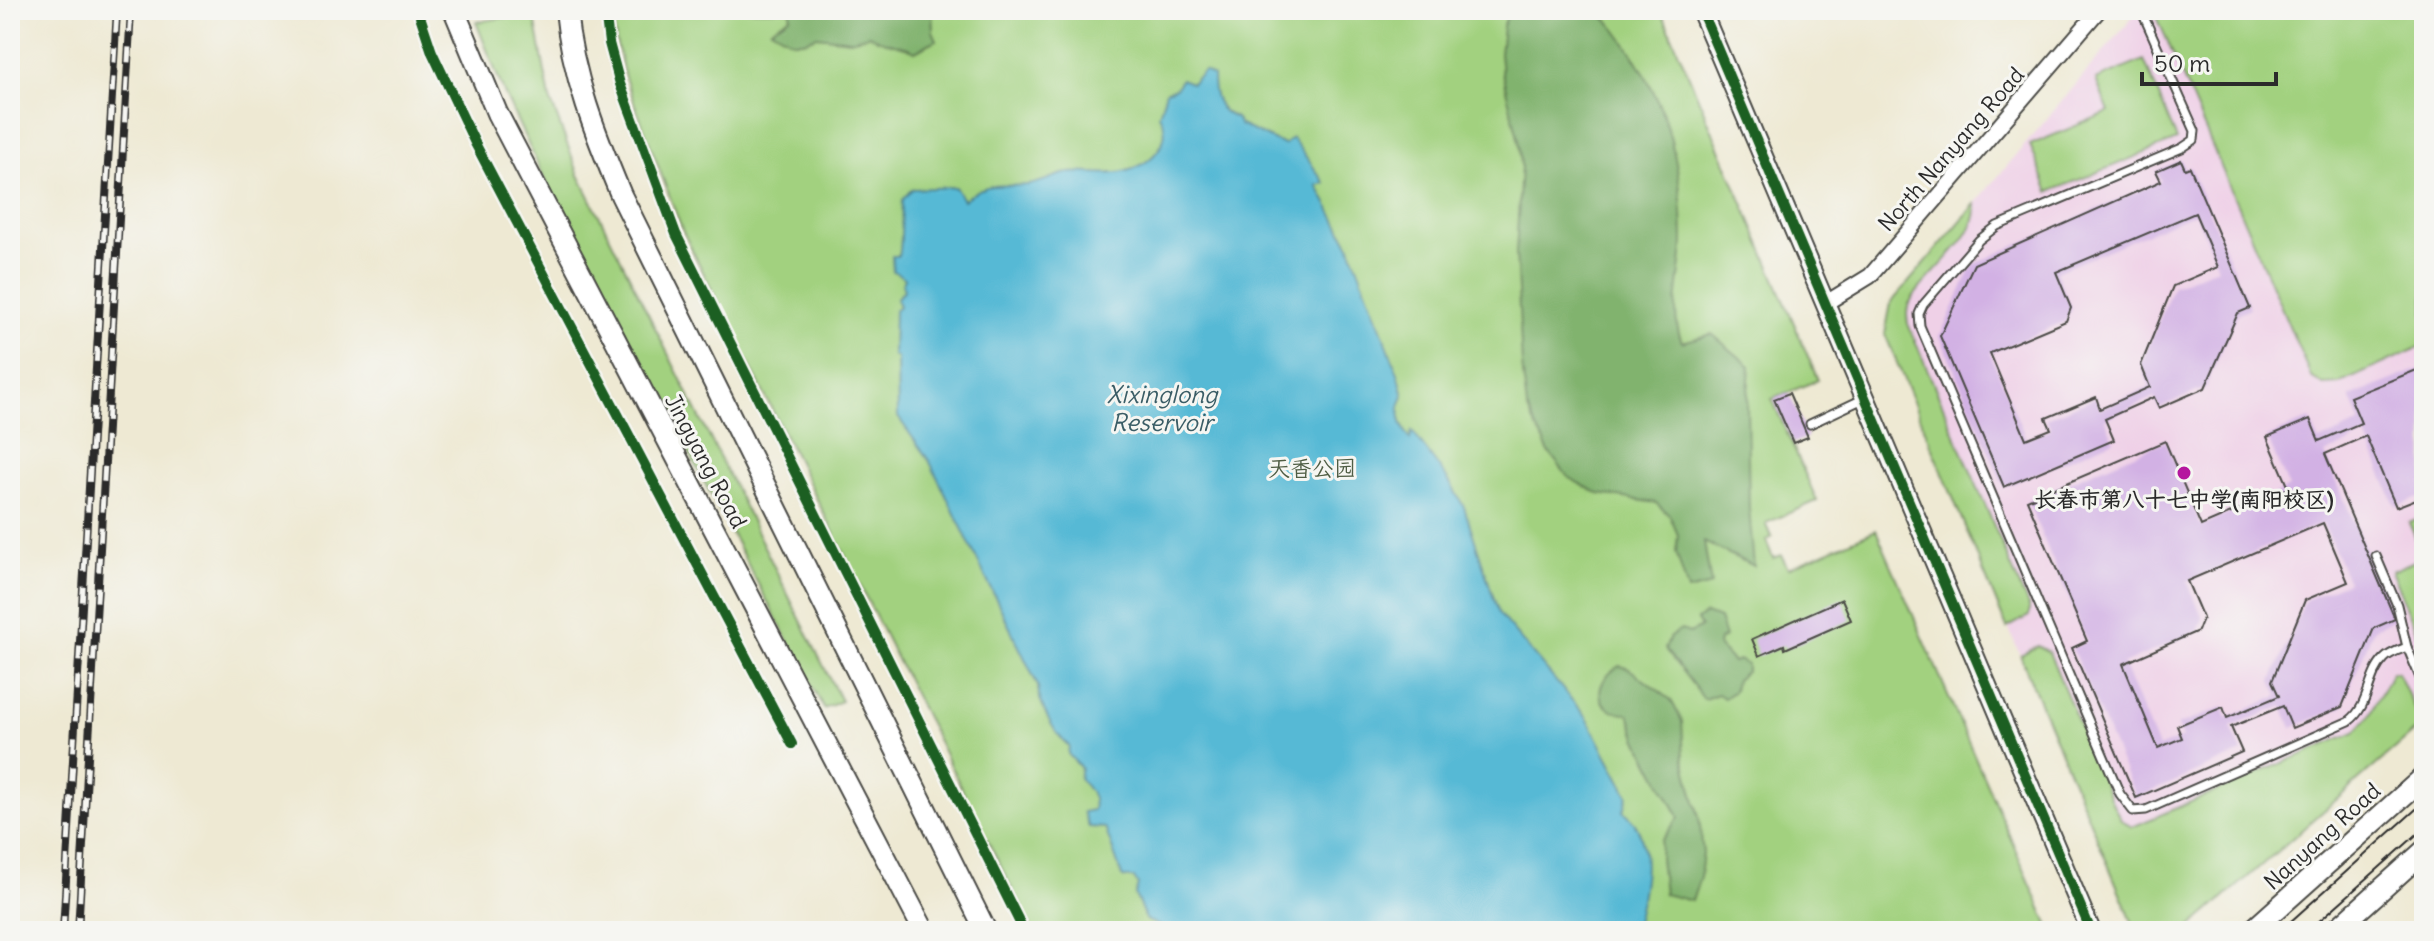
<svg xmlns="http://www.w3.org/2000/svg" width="2434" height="941" font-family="Delius,'LXGW WenKai TC',sans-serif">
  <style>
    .built { fill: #efd0e7 }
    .green { fill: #a2d17f; stroke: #667e55; stroke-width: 2 }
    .forest { fill: #81b36e; stroke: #566f4c; stroke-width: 2 }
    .water { fill: #56b9d5; stroke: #407280; stroke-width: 2 }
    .building { fill: #d2b1e4; fill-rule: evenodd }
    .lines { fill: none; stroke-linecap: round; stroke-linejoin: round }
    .service-casing { stroke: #484844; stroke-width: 11 }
    .minor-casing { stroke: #484844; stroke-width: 18 }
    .tertiary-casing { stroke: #484844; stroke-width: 22 }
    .secondary-casing { stroke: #484844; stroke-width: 24 }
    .service { stroke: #fff; stroke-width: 7 }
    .minor { stroke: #fff; stroke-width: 14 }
    .tertiary { stroke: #fff; stroke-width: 18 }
    .secondary { stroke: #fff; stroke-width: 20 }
    .tram { stroke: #2b2b2b; stroke-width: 2 }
    .rail-casing { stroke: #2b2b2b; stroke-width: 8 }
    .rail { stroke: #f6f6f2; stroke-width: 5; stroke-dasharray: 15; stroke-linecap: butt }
    .cycleway-casing { stroke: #f6f6f2; stroke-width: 15 }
    .cycleway { stroke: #1b5e20; stroke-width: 10 }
    .poi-dot { fill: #b5179e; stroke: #f6f6f2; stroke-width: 3 }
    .labels { text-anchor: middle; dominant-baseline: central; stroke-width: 6; stroke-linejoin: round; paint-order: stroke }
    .street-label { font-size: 22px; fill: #2b2b2b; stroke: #f6f6f2 }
    .park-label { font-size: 22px; fill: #4f5d44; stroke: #f6f6f2 }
    .poi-label { font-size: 22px; font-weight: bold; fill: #2b2b2b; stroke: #f6f6f2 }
    .water-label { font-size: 24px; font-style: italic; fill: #3a5d66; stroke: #f6f6f2 }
  </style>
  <rect width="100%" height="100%" fill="#f6f6f2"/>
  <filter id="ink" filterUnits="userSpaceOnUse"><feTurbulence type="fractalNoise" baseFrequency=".0125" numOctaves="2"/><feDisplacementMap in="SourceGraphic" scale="16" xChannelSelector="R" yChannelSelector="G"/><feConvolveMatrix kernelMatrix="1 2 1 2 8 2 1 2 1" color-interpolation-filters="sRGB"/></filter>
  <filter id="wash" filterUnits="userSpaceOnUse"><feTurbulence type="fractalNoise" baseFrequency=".006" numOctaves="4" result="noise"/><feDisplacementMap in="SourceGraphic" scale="32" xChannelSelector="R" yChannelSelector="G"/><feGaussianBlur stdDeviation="1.8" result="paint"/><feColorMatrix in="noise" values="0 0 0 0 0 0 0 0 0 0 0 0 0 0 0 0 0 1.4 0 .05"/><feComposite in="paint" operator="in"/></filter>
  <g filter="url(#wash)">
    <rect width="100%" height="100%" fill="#eee9d3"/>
    <path class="built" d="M2139 10H2424V723L2186 931H2136L1885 334 1891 303Z"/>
    <g class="green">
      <path d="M612 10H1661L1818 380 1772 399 1817 501 1766 523 1772 537 1766 541 1773 558 1781 555 1788 568 1876 530 2051 931H1033L683 232 625 78 616 41Z"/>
      <path d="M2154 10H2424V345L2339 384 2324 385 2311 377Z"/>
      <path d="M534 13 550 99 579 175 841 701 824 709 548 186 505 95 476 22Z"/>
      <path d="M2144 60 2177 140 2049 192 2030 145 2109 112 2096 80Z"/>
      <path d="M1975 204C1984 234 1921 278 1909 304 1906 311 1907 317 1908 324L2029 608V616L2007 628 1885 334 1891 303Z"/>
      <path d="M2424 517V643L2422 644 2391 571 2424 557 2409 523Z"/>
      <path d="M2038 646 2049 652 2111 800 2121 820 2132 827 2355 732 2368 718 2392 672 2398 673 2422 725 2186 931H2136L2020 655Z"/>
    </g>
    <g class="forest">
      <path d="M789 10H932L933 31 937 40 915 51C900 43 883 44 869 35L850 40 817 36 803 41H792L771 29 791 16Z"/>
      <path d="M1510 10C1526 10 1586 6 1596 12 1610 19 1620 35 1629 48 1669 107 1682 168 1683 239 1683 273 1668 310 1682 342L1712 334 1750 366 1747 407 1749 508 1754 566 1704 542 1711 585 1688 591 1676 552 1678 535 1670 516 1656 503 1599 494 1569 478 1548 451 1527 408 1522 365 1516 253 1521 165 1518 138 1502 73 1500 54 1503 26Z"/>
      <path d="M1706 614 1719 619 1725 637 1719 640 1718 646 1733 662 1739 660 1747 665V671L1736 680 1734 691 1724 698 1718 694 1704 699 1665 649 1670 637 1681 630 1690 633 1701 627 1697 620Z"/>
      <path d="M1619 666 1628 668 1671 700 1682 721 1684 759 1699 817 1703 853 1700 877 1692 901 1664 894 1660 858 1661 841 1679 817 1637 738 1629 714C1594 712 1591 684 1619 666Z"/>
    </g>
    <path class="water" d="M1204 71 1213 76C1213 95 1216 111 1236 118L1240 125 1284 145 1292 138 1325 183 1317 185 1349 244 1399 376 1404 397C1395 412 1401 426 1410 439L1412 431 1449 481 1464 507 1499 614 1587 718 1628 795 1624 811C1657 838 1643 895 1634 931H1171L1146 920 1135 895 1138 885 1134 878H1123L1105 828 1089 827 1083 812 1093 810C1096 796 1088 788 1079 778L1081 768 1068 754 1069 746C1055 735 1038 704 1038 686L930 462 898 417 897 357 893 356 894 311 899 306 896 299 904 290 902 284 905 278 893 271 892 256H899C902 246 901 214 902 200L912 189 955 187 963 200C991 179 996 188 1027 185 1041 184 1054 175 1068 173 1086 171 1106 176 1123 172 1148 167 1177 141 1159 115L1166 91 1176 88 1181 79 1191 83Z"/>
    <g id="blocks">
      <g class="building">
        <path d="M2181 160 2185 169 2190 167 2250 308 2238 313 2205 388 2159 408 2154 397 2105 419 2114 440 2004 487 1940 336 1974 264 2161 181 2156 171ZM2195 213 2218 267 2173 286 2141 365 2150 387 2100 409 2096 397 2046 418 2051 429 2026 439 1990 353 2066 321 2071 308 2056 272Z"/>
        <path d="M2424 367V496L2396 507 2366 436 2325 454 2395 619 2374 628 2342 707 2292 728 2283 706 2231 727 2242 752 2136 798 2072 648 2087 641 2027 500 2165 441 2201 526 2289 488 2267 437 2310 419 2319 441 2361 423 2350 397ZM2323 523 2348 582 2305 600 2272 681 2279 696 2227 718 2223 707 2177 726 2182 738 2158 748 2123 664 2198 631 2203 618 2187 581Z"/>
        <path d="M1789 393 1808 437 1793 443 1774 399Z"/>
        <path d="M1842 599 1851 620 1785 649 1784 645 1759 656 1752 639Z"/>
      </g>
    </g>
  </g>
  <g filter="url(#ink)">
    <use href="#blocks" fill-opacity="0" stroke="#484844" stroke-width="2"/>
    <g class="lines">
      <defs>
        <g id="service">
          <path d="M2141 10 2195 131 2194 140 2182 148 1997 226 1979 240 1923 305 1919 314 1920 326 2120 794 2133 811 2146 810 2349 721C2370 706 2367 676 2384 659 2389 653 2399 650 2407 647"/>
          <path d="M1810 424 1863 399"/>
          <path d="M2376 556 2397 605 2407 647 2424 687"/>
        </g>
        <path id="minor" d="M1826 303 1870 276 2099 10"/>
        <path id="tertiary" d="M1701 10 2091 931"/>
        <g id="secondary">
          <path d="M454 10 497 113 924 931"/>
          <path d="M566 10C572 76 596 135 621 195L986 931"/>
          <path d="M2252 931 2424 777"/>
          <path d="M2335 931 2424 851"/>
        </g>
      </defs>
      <use href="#service" class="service-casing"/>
      <use href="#minor" class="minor-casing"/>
      <use href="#tertiary" class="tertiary-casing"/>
      <use href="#secondary" class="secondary-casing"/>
      <use href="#service" class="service"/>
      <use href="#minor" class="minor"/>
      <use href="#tertiary" class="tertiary"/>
      <use href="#secondary" class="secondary"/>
      <g class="tram">
        <path d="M2280 931 2424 802"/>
        <path d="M2308 931 2424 828"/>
      </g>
      <defs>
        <g id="rail">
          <path d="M63 931 117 10"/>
          <path d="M78 931 131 10"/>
        </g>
      </defs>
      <use href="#rail" class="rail-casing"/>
      <use href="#rail" class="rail"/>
      <defs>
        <g id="cycleway">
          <path d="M418 10 432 52 476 145 792 744"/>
          <path d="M605 10 609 43 620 84 676 234 1024 931"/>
          <path d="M1701 10 2091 931"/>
        </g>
      </defs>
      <use href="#cycleway" class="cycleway-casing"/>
      <use href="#cycleway" class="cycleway"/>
    </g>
  </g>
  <circle class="poi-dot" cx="2184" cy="473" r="8"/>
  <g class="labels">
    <g class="street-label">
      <text transform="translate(1951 149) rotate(-49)">North Nanyang Road</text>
      <text transform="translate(706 461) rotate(62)">Jingyang Road</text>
      <text transform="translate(2322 836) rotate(-42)">Nanyang Road</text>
    </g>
    <g class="park-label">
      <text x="1312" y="468">天香公园</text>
    </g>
    <g class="poi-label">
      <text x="2184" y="499">长春市第八十七中学(南阳校区)</text>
    </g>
    <g class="water-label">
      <text x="1162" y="394">Xixinglong<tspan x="1162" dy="28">Reservoir</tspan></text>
    </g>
  </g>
  <rect width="2434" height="941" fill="none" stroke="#f6f6f2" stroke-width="40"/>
  <path d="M2142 72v12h134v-12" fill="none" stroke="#2b2b2b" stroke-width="4"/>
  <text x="2154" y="72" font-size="24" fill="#2b2b2b" stroke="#f6f6f2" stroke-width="6" paint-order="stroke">50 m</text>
</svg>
